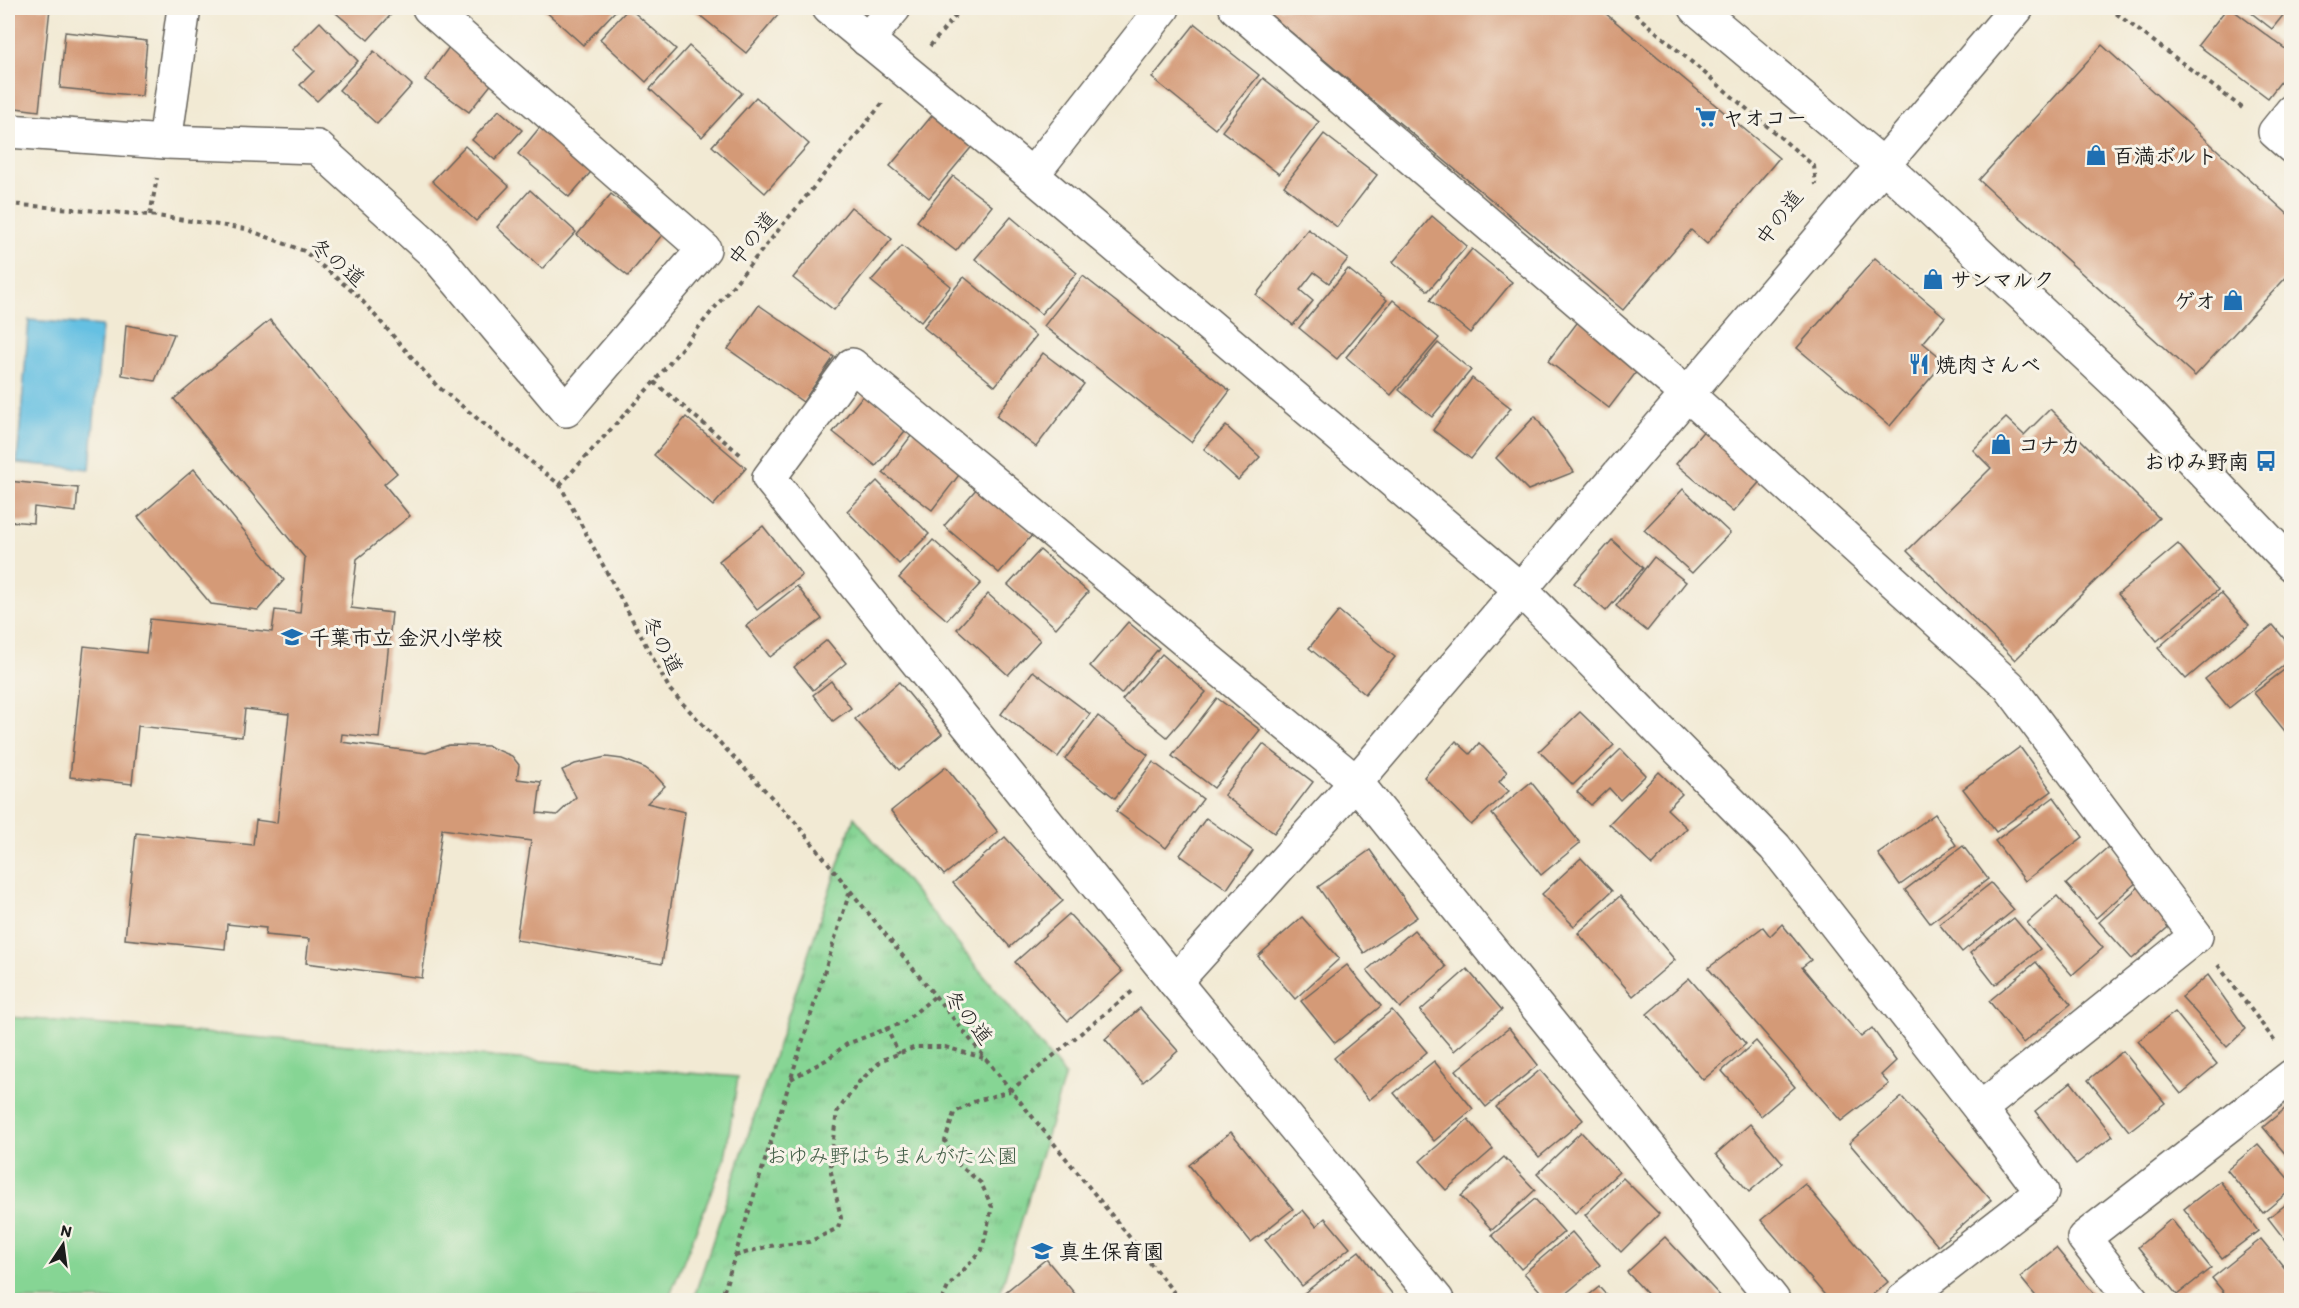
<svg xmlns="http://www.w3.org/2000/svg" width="2299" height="1308" font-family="Itim,'Klee One',sans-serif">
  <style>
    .grass { fill: url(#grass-tufts); stroke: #517858; stroke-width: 1.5 }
    .pitch { fill: #86d594; stroke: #517858; stroke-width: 1.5 }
    .water { fill: #65c0e2; stroke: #406e7f; stroke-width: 1.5 }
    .building { fill: #d49a77 }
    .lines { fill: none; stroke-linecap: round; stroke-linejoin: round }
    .minor-casing { stroke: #67645c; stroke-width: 36 }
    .tertiary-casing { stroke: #67645c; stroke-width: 36 }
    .path { stroke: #67645c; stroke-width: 4; stroke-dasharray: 4.5 4.5; stroke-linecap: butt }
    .minor { stroke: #fff; stroke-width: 33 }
    .tertiary { stroke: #fff; stroke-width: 33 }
    .labels { text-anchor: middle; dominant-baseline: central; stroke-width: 6; stroke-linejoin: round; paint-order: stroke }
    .poi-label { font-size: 21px; font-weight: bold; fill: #1c1c1c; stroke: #f7f3e8; text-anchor: start }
    .street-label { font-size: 21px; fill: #1c1c1c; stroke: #f7f3e8 }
    .park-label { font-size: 21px; fill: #415d46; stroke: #f7f3e8 }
  </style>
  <defs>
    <pattern id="grass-tufts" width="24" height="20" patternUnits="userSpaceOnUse" patternTransform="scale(1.5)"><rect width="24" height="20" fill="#86d594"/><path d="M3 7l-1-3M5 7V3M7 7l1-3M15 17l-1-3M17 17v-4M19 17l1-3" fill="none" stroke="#73b67f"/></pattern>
  </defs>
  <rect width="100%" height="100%" fill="#f7f3e8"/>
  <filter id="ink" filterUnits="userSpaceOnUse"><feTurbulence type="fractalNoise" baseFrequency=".0167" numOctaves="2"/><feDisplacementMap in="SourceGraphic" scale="12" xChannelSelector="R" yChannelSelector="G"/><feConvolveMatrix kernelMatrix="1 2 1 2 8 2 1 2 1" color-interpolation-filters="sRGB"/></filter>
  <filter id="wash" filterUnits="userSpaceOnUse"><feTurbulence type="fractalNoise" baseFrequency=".008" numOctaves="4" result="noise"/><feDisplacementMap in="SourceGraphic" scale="24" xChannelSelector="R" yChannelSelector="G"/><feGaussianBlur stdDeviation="1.35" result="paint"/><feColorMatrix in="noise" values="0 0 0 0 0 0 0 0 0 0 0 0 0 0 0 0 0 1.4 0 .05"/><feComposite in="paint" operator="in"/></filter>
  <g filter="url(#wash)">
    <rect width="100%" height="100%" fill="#f2ead4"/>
    <path class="grass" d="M854 817 1065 1075 998 1300H693Z"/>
    <path class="pitch" d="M8 1017 738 1077 725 1158 668 1300H8Z"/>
    <path class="water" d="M29 320 102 326 90 469 17 463Z"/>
    <g id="blocks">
      <g class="building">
        <path d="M8 8H50L39 111 8 107Z"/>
        <path d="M330 8H397L368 40Z"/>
        <path d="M544 8H618L583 45 543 9Z"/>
        <path d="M629 8 676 49 646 82 600 39Z"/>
        <path d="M691 8H784L746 53Z"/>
        <path d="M1262 8H1599L1779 158 1707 244 1691 230 1623 310Z"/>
        <path d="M2227 8H2230L2292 54V67L2268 98 2198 45Z"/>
        <path d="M2245 8H2289L2272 29Z"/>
        <path d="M320 22 358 61 317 101 300 85 314 71 292 50Z"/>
        <path d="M1195 24 1259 75 1215 129 1152 78Z"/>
        <path d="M65 32 147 41 142 96 60 88Z"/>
        <path d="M2102 45 2292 218V271L2195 376 1979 180Z"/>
        <path d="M689 46 742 93 702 137 650 89Z"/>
        <path d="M449 47 494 81 469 112 425 80Z"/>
        <path d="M374 51 412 85 377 124 339 90Z"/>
        <path d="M1263 78 1319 122 1279 174 1222 131Z"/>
        <path d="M756 97 809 144 765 193 712 146Z"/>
        <path d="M499 110 522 130 495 160 472 140Z"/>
        <path d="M935 112 974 144 929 198 890 166Z"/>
        <path d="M545 121 597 165 569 197 518 154Z"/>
        <path d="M1324 134 1377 175 1337 227 1284 186Z"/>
        <path d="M465 146 509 186 476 221 432 181Z"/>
        <path d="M953 176 992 206 956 251 917 221Z"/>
        <path d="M530 190 576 232 542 269 497 227Z"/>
        <path d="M611 194 662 235 628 276 577 235Z"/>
        <path d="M851 207 892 239 834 310 793 278Z"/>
        <path d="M1432 216 1467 246 1428 291 1393 262Z"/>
        <path d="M1011 217 1077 273 1041 314 975 259Z"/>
        <path d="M1308 229 1348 259 1329 283 1314 272 1300 290 1313 301 1293 325 1256 295Z"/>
        <path d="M902 246 951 286 921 322 871 281Z"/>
        <path d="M1472 249 1512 282 1470 333 1430 300Z"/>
        <path d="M1875 258 1945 317 1923 343 1945 361 1890 426 1797 348Z"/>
        <path d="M1348 269 1387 300 1337 359 1299 328Z"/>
        <path d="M1083 276 1230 391 1191 442 1044 326Z"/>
        <path d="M964 277 1036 336 995 386 923 327Z"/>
        <path d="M1393 300 1439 338 1391 395 1346 357Z"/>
        <path d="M759 305 834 357 803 402 728 349Z"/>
        <path d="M1580 319 1641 366 1609 408 1548 361Z"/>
        <path d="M270 320 397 473 384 484 410 516 357 559 351 608 392 613 379 738 342 734 341 742 426 753 449 745 488 746 512 756 519 765 517 779 541 782 537 813 557 815 576 797 562 770 575 764 606 757 622 759 645 768 655 775 665 786 647 803 685 812 662 964 516 940 531 841 442 829 422 978 306 963 309 939 265 935 266 928 227 924 225 949 125 939 136 833 253 845 256 820 277 823 289 714 245 709 242 737 138 726 132 784 70 777 84 646 146 653 150 619 272 632 275 610 300 613 305 558 174 399Z"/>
        <path d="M126 325 174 334 155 381 122 375Z"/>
        <path d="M1438 343 1471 370 1432 417 1399 390Z"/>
        <path d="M1043 353 1084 384 1036 447 996 416Z"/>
        <path d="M1472 378 1511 408 1471 459 1433 430Z"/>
        <path d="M866 392 909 426 876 466 833 432Z"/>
        <path d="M2050 409 2159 518 2015 660 1907 551 1991 468 1973 450 2006 418 2024 435Z"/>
        <path d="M1535 416 1574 472 1528 490 1496 458Z"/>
        <path d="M686 417 746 468 713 506 654 455Z"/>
        <path d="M1226 426 1260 457 1238 480 1204 449Z"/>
        <path d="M917 428 966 466 932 510 883 473Z"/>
        <path d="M1706 428 1764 477 1733 512 1676 464Z"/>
        <path d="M194 469 284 580 258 610 211 604 138 517Z"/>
        <path d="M8 481 78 488 76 512 34 507 33 523 8 521Z"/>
        <path d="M877 481 929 534 899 564 847 511Z"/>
        <path d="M978 487 1033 534 999 573 944 526Z"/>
        <path d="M1683 489 1730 533 1692 573 1644 530Z"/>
        <path d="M763 526 802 575 757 610 719 561Z"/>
        <path d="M933 540 981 583 947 620 899 578Z"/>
        <path d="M1612 540 1643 568 1606 611 1574 583Z"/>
        <path d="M2178 544 2218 590 2157 641 2118 594Z"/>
        <path d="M1040 550 1088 592 1056 628 1008 585Z"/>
        <path d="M1654 557 1686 582 1647 631 1616 606Z"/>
        <path d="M797 586 822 619 770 657 746 626Z"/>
        <path d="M2221 593 2249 625 2186 679 2158 648Z"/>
        <path d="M988 594 1040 640 1008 675 957 629Z"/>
        <path d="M1339 611 1395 657 1365 694 1309 648Z"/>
        <path d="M1128 622 1159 648 1121 694 1090 666Z"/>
        <path d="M2273 625 2292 648V659L2229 708 2205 679Z"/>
        <path d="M827 640 846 663 813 690 794 667Z"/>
        <path d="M1162 654 1206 692 1167 737 1122 700Z"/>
        <path d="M2292 664V740L2254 693Z"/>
        <path d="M1033 671 1090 714 1058 757 1001 714Z"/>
        <path d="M831 681 851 708 833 721 813 695Z"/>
        <path d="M899 682 942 734 899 770 855 719Z"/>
        <path d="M1217 698 1260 730 1214 788 1172 756Z"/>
        <path d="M1580 712 1614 745 1573 785 1539 751Z"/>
        <path d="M1098 716 1148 755 1115 798 1065 759Z"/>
        <path d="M1456 741 1470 754 1479 743 1507 772 1499 782 1509 791 1471 825 1424 777Z"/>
        <path d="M1263 744 1313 782 1274 833 1224 795Z"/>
        <path d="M2020 747 2052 791 1996 832 1963 789Z"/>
        <path d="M1621 749 1646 775 1620 800 1609 788 1591 805 1577 792Z"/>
        <path d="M1153 762 1203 799 1166 848 1116 811Z"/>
        <path d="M946 767 998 832 944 875 891 811Z"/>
        <path d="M1659 772 1682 794 1667 809 1687 828 1652 865 1609 824Z"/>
        <path d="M1531 782 1580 843 1541 875 1492 814Z"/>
        <path d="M2054 797 2083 837 2025 881 1995 841Z"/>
        <path d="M1935 814 1956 845 1900 885 1878 854Z"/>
        <path d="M1206 818 1253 851 1227 889 1180 855Z"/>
        <path d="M1005 837 1063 901 1010 947 953 883Z"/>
        <path d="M1963 846 1988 879 1930 923 1905 890Z"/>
        <path d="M2108 847 2138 881 2096 918 2066 884Z"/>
        <path d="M1370 850 1417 917 1364 953 1318 887Z"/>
        <path d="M1581 858 1612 891 1574 926 1542 894Z"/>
        <path d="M1991 883 2014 910 1962 952 1939 924Z"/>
        <path d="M2141 885 2174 922 2132 959 2099 922Z"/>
        <path d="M1620 896 1675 960 1633 996 1578 933Z"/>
        <path d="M2057 896 2103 948 2072 975 2027 923Z"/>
        <path d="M1069 914 1122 972 1068 1021 1015 962Z"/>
        <path d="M1302 917 1339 959 1295 999 1258 956Z"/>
        <path d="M2014 918 2040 949 1995 985 1970 953Z"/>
        <path d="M1782 924 1811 960 1802 967 1861 1037 1872 1028 1896 1061 1881 1075 1889 1084 1841 1121 1708 968 1763 927 1770 936Z"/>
        <path d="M1414 930 1446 967 1400 1008 1367 970Z"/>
        <path d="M2036 962 2071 1004 2023 1043 1989 1001Z"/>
        <path d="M1347 965 1381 1006 1335 1043 1301 1001Z"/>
        <path d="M1467 969 1502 1010 1454 1051 1420 1011Z"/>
        <path d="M2208 975 2246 1029 2227 1047 2182 997Z"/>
        <path d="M1689 978 1746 1044 1703 1080 1647 1014Z"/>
        <path d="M1140 1008 1178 1051 1143 1082 1105 1039Z"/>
        <path d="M1392 1010 1427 1052 1369 1100 1334 1058Z"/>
        <path d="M2175 1012 2217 1064 2181 1094 2138 1041Z"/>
        <path d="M1509 1028 1538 1065 1486 1107 1456 1070Z"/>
        <path d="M1756 1041 1795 1087 1761 1116 1722 1071Z"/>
        <path d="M2123 1051 2165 1103 2129 1131 2088 1080Z"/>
        <path d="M1434 1061 1473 1109 1434 1141 1394 1093Z"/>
        <path d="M1540 1070 1583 1120 1539 1157 1496 1107Z"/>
        <path d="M2071 1082 2113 1136 2076 1164 2035 1111Z"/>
        <path d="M1902 1097 1991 1200 1938 1246 1849 1143Z"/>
        <path d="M2292 1103V1162L2263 1127Z"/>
        <path d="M1468 1119 1493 1149 1446 1190 1420 1161Z"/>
        <path d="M1750 1124 1783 1163 1749 1192 1716 1154Z"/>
        <path d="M1231 1132 1293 1209 1251 1242 1189 1165Z"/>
        <path d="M1581 1132 1619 1172 1575 1213 1537 1174Z"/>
        <path d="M2258 1144 2292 1183V1189L2263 1213 2227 1170Z"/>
        <path d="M1504 1157 1535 1190 1492 1230 1461 1196Z"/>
        <path d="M1623 1178 1659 1214 1621 1252 1585 1215Z"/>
        <path d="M2220 1181 2258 1231 2222 1258 2184 1209Z"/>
        <path d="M1805 1184 1888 1282 1866 1300H1829L1761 1220Z"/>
        <path d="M1535 1199 1564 1232 1521 1269 1492 1235Z"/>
        <path d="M2292 1200V1249L2268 1218Z"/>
        <path d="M1303 1210 1316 1226 1325 1218 1350 1248 1302 1286 1265 1240Z"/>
        <path d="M2171 1219 2211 1268 2177 1295 2138 1247Z"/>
        <path d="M1572 1232 1600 1265 1558 1300H1548L1524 1273Z"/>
        <path d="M1665 1237 1724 1300H1653L1627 1272Z"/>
        <path d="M2261 1239 2292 1277V1300H2230L2212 1278Z"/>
        <path d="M2056 1248 2095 1295 2088 1300H2039L2020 1277Z"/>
        <path d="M1359 1251 1397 1300H1295Z"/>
        <path d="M1046 1259 1080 1300H1001L1003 1294Z"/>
        <path d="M1599 1287 1611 1300H1583Z"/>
      </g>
    </g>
  </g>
  <g filter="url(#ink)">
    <use href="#blocks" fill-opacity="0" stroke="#67645c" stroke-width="1.5"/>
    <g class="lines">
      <defs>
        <g id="minor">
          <path d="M829 8 1032 175 1520 589 1775 847 1980 1109 2042 1192 1903 1300"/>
          <path d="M1236 8 1687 394 2009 686 2196 936 1980 1109"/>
          <path d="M867 40 894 8"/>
          <path d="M2292 111 2275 132 2292 147"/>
          <path d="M8 131 165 142 317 147 434 253 566 410 704 249 429 8"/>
          <path d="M165 142 184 8"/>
          <path d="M1032 175 1163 8"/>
          <path d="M1175 982 1356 782 1883 165"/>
          <path d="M1437 1300 1175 982 769 478 852 365 1356 782 1773 1300"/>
          <path d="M2132 1300 2084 1238 2292 1076"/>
        </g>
        <g id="tertiary">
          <path d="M1696 8 1883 165 1932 210 2146 411 2292 565"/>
          <path d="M1883 165 2017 8"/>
        </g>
      </defs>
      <use href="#minor" class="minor-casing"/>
      <use href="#tertiary" class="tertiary-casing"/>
      <g class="path">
        <path d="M1628 8 1814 166 1816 185"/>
        <path d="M2109 8 2245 110"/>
        <path d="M930 46 962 8"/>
        <path d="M8 204 150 215 246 229 304 251 358 296 437 386 560 485 670 690 795 822 1180 1300"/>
        <path d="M150 215 157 178"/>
        <path d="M654 382 741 455"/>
        <path d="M560 485 654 382 885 100"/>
        <path d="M2218 965 2276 1043"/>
        <path d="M886 1027 899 1054"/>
        <path d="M791 1079 826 1060 847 1044 904 1022 934 997"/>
        <path d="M1010 1091 1134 990"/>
        <path d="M735 1256 769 1246 809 1242 838 1228 841 1218 831 1172V1153L837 1112 858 1083 882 1060 916 1047H945L983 1058"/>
        <path d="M721 1300 850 891"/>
        <path d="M942 1300 948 1287 982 1250 992 1207 981 1183 958 1164 945 1141 954 1113 973 1102 1010 1091"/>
      </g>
      <use href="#minor" class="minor"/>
      <use href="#tertiary" class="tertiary"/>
    </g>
  </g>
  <defs>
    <symbol id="supermarket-bare" viewBox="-9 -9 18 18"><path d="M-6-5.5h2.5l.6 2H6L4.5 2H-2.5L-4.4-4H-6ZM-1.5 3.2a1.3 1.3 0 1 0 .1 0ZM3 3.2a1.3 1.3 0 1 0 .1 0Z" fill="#1f6fb2" stroke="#f7f3e8" stroke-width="2.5" paint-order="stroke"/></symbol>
    <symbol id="shop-bare" viewBox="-9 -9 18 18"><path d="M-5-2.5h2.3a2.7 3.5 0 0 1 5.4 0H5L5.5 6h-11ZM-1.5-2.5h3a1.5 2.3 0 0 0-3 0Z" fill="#1f6fb2" stroke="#f7f3e8" stroke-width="2.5" paint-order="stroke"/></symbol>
    <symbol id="restaurant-bare" viewBox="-9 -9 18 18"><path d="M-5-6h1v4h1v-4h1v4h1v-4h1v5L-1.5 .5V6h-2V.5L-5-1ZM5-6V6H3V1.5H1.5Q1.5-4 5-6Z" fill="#1f6fb2" stroke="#f7f3e8" stroke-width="2.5" paint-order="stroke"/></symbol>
    <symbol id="bus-bare" viewBox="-9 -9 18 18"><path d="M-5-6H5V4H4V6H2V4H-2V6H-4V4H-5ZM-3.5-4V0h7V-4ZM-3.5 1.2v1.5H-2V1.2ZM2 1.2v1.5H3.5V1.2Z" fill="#1f6fb2" stroke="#f7f3e8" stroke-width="2.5" paint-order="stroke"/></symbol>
    <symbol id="school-bare" viewBox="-9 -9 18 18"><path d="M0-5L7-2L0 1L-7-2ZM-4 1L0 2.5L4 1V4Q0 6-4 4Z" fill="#1f6fb2" stroke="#f7f3e8" stroke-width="2.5" paint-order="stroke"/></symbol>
  </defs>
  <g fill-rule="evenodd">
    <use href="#supermarket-bare" x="1691" y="102" width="30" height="30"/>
    <use href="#shop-bare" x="2081" y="140" width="30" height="30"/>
    <use href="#shop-bare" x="1918" y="264" width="30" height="30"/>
    <use href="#shop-bare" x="2218" y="285" width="30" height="30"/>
    <use href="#restaurant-bare" x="1904" y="349" width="30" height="30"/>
    <use href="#shop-bare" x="1986" y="429" width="30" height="30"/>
    <use href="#bus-bare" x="2251" y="446" width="30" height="30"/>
    <use href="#school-bare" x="277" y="622" width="30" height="30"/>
    <use href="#school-bare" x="1027" y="1236" width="30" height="30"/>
  </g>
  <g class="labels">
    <g class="poi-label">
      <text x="1723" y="117">ヤオコー</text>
      <text x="2113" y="155">百満ボルト</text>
      <text x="1950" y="279">サンマルク</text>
      <text x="2216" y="300" text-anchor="end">ゲオ</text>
      <text x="1936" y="364">焼肉さんべ</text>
      <text x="2018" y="444">コナカ</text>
      <text x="2249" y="461" text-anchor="end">おゆみ野南</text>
      <text x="309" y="637">千葉市立 金沢小学校</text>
      <text x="1059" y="1251">真生保育園</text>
    </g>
    <g class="street-label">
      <text transform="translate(1779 217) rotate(-53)">中の道</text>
      <text transform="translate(752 238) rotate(-51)">中の道</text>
      <text transform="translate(338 262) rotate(39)">冬の道</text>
      <text transform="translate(663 645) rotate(62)">冬の道</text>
      <text transform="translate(969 1017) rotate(51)">冬の道</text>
    </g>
    <g class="park-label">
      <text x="892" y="1155">おゆみ野はちまんがた公園</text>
    </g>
  </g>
  <rect width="2299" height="1308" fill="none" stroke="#f7f3e8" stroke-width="30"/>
  <g transform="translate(63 1245) rotate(13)" stroke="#f7f3e8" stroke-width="4.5" paint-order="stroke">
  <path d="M0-4.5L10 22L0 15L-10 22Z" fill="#1c1c1c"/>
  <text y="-9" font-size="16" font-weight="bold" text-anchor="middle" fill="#1c1c1c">N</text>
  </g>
</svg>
